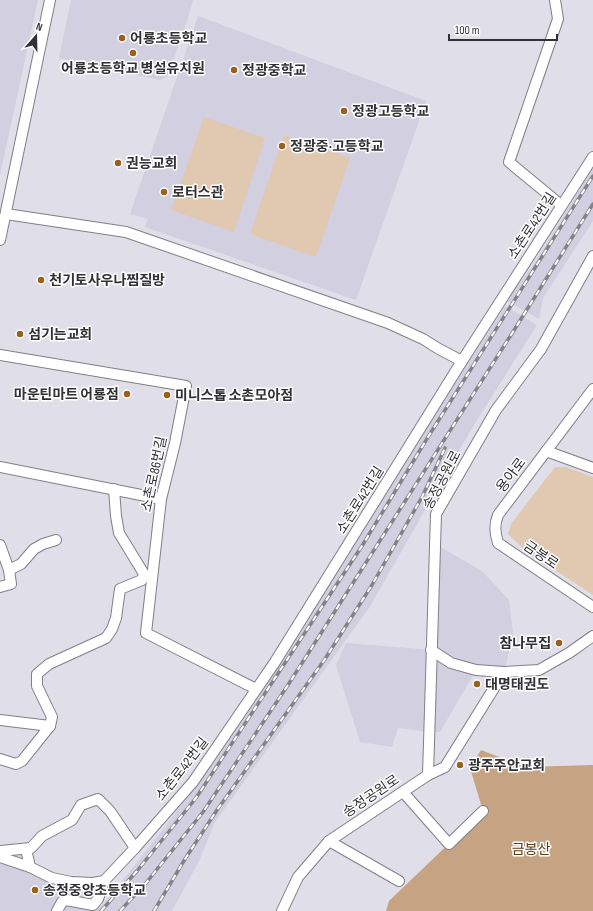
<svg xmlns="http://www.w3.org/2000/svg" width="593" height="911" font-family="'Sofia Sans Condensed','Noto Sans KR',sans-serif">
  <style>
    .built { fill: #d1cfe0 }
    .green { fill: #e1c9b1 }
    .forest { fill: #c6a483 }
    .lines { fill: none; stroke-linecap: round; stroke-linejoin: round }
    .minor-casing { stroke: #817f88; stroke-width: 12 }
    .minor { stroke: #fff; stroke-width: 10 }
    .rail-casing { stroke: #848289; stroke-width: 3.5 }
    .rail { stroke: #fff; stroke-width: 2; stroke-dasharray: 6; stroke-linecap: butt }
    .poi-dot { fill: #99611c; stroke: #fff; stroke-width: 1.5 }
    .labels { text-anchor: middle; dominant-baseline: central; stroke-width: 3; stroke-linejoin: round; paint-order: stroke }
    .poi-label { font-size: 14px; font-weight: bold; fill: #313034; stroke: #fff; text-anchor: start }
    .street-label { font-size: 14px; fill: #313034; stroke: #fff }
    .park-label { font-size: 14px; fill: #5d3b13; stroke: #fff }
  </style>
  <rect width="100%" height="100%" fill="#e0dee8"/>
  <g class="built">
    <path d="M0 0H38L0 175Z"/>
    <path d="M71 0H193L188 18 168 76 160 80 59 58Z"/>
    <path d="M198 16 426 101 356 300 145 227 148 219 130 214Z"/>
    <path d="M593 168V221L543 298 539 319 507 301 533 265Z"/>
    <path d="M505 306 537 325 472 428 369 608 215 822 199 861 172 911H0V860L47 878 94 901 100 908 104 904 168 823 224 747 327 589 404 462Z"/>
    <path d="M435 544 482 571 509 600 513 634 504 672 476 670 440 732H429L398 728 392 747 360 742 336 665 346 643 431 650Z"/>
  </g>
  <g class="green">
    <path d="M204 117 265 138 234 232 171 210Z"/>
    <path d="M284 135 350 158 316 257 250 234Z"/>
    <path d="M555 467H566L593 477V595L525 550 508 534 511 524Z"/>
  </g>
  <path class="forest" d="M481 750 525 767 593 765V911H386L389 901 483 811 470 768Z"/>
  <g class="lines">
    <defs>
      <g id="minor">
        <path d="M555 0 558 19 509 162 561 205"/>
        <path d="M6 214 126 232 388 323 423 339 439 349 462 361"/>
        <path d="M0 240 50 0"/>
        <path d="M0 355 186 386 175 443 161 499 146 633 256 689"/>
        <path d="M593 389 498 515C494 525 495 533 498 543L593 607"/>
        <path d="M546 451 593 468"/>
        <path d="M0 467 161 499"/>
        <path d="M0 545 9 570 11 584 0 587"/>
        <path d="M9 570 21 564 34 549 43 544 56 540"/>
        <path d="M431 650 451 663 476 670 504 672 539 670 569 653 593 636"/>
        <path d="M0 720 50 726"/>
        <path d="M0 759 16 764 22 761 50 726 52 717 37 686V674L49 664 106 638 112 629 116 618 120 589 142 580 144 574 119 533 116 516 114 489"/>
        <path d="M428 775 445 767 504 672"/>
        <path d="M403 792 449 844 483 811"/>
        <path d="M329 841 399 881"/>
        <path d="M135 848 193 782 275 662 462 361 593 157"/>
        <path d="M0 851 31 848 42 836 72 820 81 805 98 799 110 811 135 848 104 881 93 883 71 882 52 878 30 867 26 849"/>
        <path d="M0 857 30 867"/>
        <path d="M57 911 62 902 66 900 93 905 98 899 104 881"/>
        <path d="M282 911 298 877 329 841 428 775 436 514 496 410 541 349 593 256"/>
      </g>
    </defs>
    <use href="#minor" class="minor-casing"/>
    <use href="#minor" class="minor"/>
    <defs>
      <g id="rail">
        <path d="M101 911 137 871 196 798 362 546 428 437 593 176"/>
        <path d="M120 911 146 883 203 812 288 685 511 335 593 204"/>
        <path d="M154 911 185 859 217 810 325 659 372 585 422 497 445 448"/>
      </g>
    </defs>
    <use href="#rail" class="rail-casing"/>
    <use href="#rail" class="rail"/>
  </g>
  <g class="poi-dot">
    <circle cx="122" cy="38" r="4"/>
    <circle cx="133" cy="53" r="4"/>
    <circle cx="234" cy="70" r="4"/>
    <circle cx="344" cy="111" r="4"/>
    <circle cx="282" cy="146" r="4"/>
    <circle cx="118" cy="163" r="4"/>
    <circle cx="164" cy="192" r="4"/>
    <circle cx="41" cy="280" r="4"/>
    <circle cx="20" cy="334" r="4"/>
    <circle cx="127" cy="394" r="4"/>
    <circle cx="167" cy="395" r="4"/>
    <circle cx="559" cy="643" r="4"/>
    <circle cx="477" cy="684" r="4"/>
    <circle cx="460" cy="765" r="4"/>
    <circle cx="35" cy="890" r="4"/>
  </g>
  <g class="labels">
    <g class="poi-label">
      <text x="130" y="38">어룡초등학교</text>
      <text x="133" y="68" text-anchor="middle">어룡초등학교 병설유치원</text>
      <text x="242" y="70">정광중학교</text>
      <text x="352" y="111">정광고등학교</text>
      <text x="290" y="146">정광중·고등학교</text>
      <text x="126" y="163">권능교회</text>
      <text x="172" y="192">로터스관</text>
      <text x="49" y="280">천기토사우나찜질방</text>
      <text x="28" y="334">섬기는교회</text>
      <text x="119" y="394" text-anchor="end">마운틴마트 어룡점</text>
      <text x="175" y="395">미니스톱 소촌모아점</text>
      <text x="551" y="643" text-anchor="end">참나무집</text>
      <text x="485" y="684">대명태권도</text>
      <text x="468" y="765">광주주안교회</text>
      <text x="43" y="890">송정중앙초등학교</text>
    </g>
    <g class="street-label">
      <text transform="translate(532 226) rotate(-57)">소촌로42번길</text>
      <text transform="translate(154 474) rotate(-78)">소촌로86번길</text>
      <text transform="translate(511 475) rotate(-53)">용아로</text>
      <text transform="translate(442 480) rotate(-62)">송정공원로</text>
      <text transform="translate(360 500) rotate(-58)">소촌로42번길</text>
      <text transform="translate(541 555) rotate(34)">금봉로</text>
      <text transform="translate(182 769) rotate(-52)">소촌로42번길</text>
      <text transform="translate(371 796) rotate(-34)">송정공원로</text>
    </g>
    <g class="park-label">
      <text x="531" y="849">금봉산</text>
    </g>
  </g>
  <g transform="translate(36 36) rotate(20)" stroke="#ffffff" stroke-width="3" paint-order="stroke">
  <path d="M0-3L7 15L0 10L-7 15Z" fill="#313034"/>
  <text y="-6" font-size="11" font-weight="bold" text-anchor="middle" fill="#313034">N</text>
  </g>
  <path d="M449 34v6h108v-6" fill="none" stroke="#313034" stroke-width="2"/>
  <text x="455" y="34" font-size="12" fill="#313034" stroke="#ffffff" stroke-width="3" paint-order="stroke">100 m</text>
</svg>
